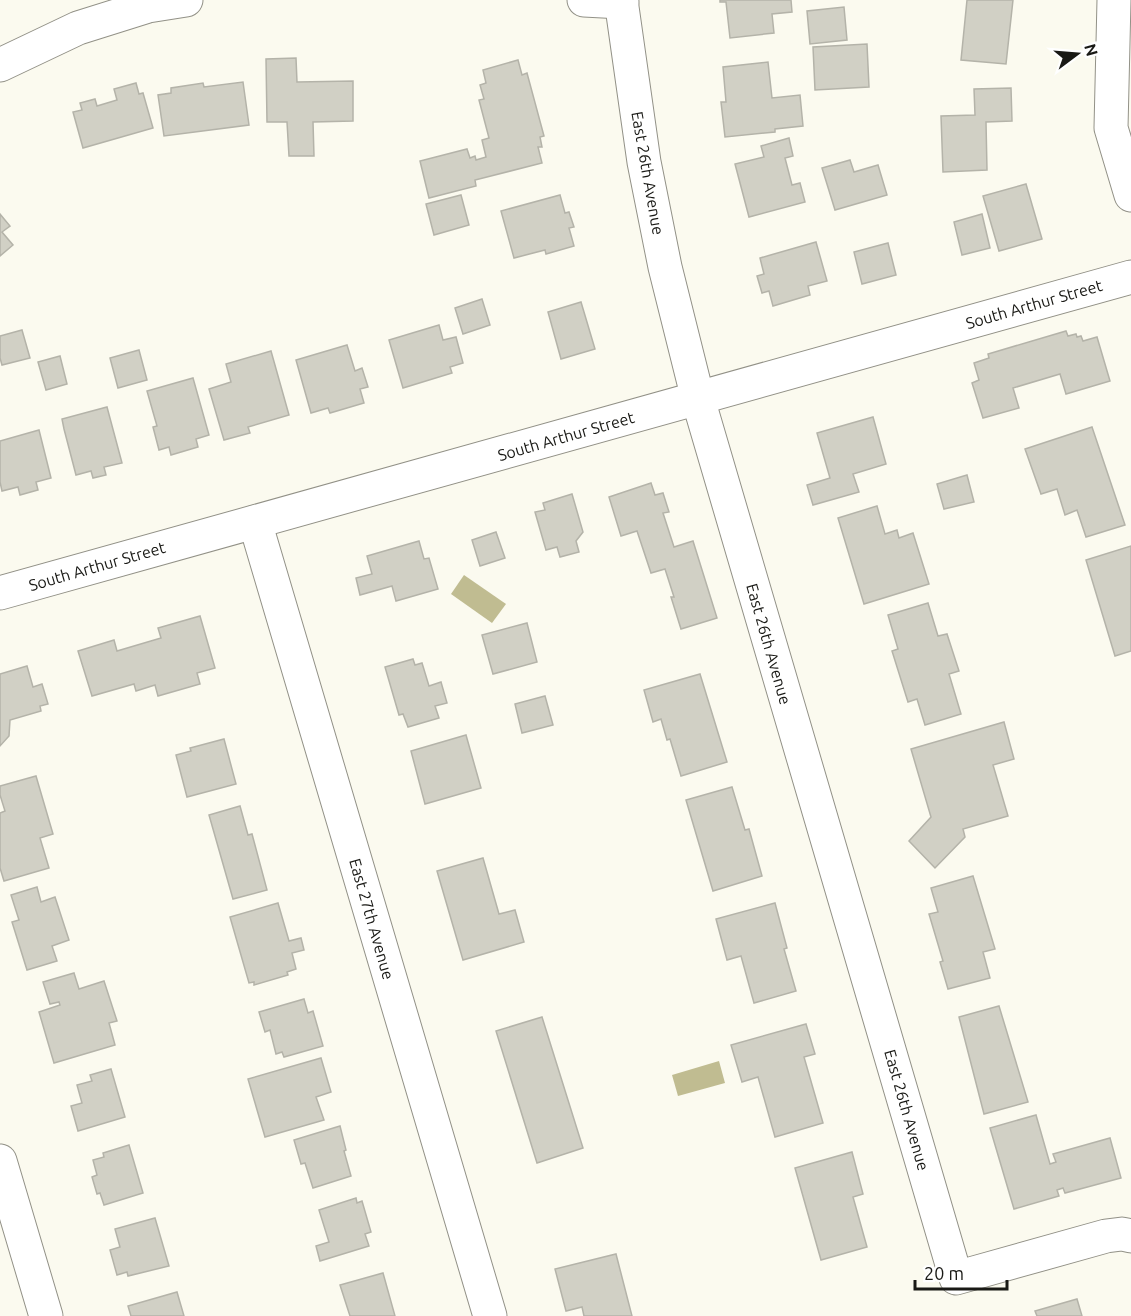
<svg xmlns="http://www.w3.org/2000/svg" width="1131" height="1316" font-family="Ubuntu,sans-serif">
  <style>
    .water { fill: #c0bc91 }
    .building { fill: #d1d0c5; stroke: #b4b3a9; stroke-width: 1.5 }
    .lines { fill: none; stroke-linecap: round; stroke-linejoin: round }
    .minor-casing { stroke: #929187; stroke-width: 35 }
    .minor { stroke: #fff; stroke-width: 33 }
    .labels { text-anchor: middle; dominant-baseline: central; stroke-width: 4.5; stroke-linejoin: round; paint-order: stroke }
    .street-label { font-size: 16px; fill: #191915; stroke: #fff }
  </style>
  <rect width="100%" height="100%" fill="#fbfaef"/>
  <g class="water">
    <path d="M464 575 506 604 492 623 451 594Z"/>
    <path d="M719 1061 725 1083 678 1096 672 1075Z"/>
  </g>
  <g class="building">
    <path d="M720 0H791L792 12 772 14 774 33 730 38 726 2H720Z"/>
    <path d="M967 0H1013L1006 64 961 60Z"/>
    <path d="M844 7 847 40 810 44 807 11Z"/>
    <path d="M867 44 869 87 815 90 813 47Z"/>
    <path d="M296 58 297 82 353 81V121L313 122 314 156H289L287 122H267L266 59Z"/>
    <path d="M518 60 522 75 527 73 544 136 540 137 542 147H538L542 163 475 180 476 186 429 198 420 161 467 149 470 158 475 156 476 160 486 157 482 140 489 138 479 100 484 99 480 85 486 83 483 70Z"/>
    <path d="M768 62 772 98 800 95 803 126 775 129V132L725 137 721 102H726L723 67Z"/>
    <path d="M243 82 249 125 164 136 158 95 171 93V88L203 83 204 87Z"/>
    <path d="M136 83 139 94 143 93 153 128 83 148 73 112 82 110 80 103 95 99 97 106 117 100 114 89Z"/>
    <path d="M1011 88 1012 121 986 122 987 170 943 172 941 116 975 115 974 89Z"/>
    <path d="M789 138 793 156 785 158 792 185 800 183 805 202 749 217 735 164 764 157 761 146Z"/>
    <path d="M850 160 854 172 878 165 887 195 835 210 822 168Z"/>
    <path d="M1026 184 1042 239 999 251 983 196Z"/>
    <path d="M461 195 469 225 434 235 426 204Z"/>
    <path d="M560 195 565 213 569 212 574 227 569 228 574 246 546 254 545 250 514 258 501 211Z"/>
    <path d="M0 214 10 226 2 232 13 245 0 256Z"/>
    <path d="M982 214 990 248 962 255 954 222Z"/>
    <path d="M816 242 827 281 808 286 810 295 773 306 769 291 762 293 757 276 764 274 760 258Z"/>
    <path d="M888 243 896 275 862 284 854 252Z"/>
    <path d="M482 299 490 325 463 334 455 308Z"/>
    <path d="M581 302 595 349 561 359 548 312Z"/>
    <path d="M439 325 443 340 456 337 463 363 450 367 452 373 403 388 389 340Z"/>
    <path d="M22 330 30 358 2 365 0 358V336Z"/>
    <path d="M1066 331 1068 336 1076 334 1077 337 1081 336 1083 341 1097 337 1110 381 1066 394 1060 374 1013 388 1019 408 983 418 972 383 979 380 974 363 989 358 988 354Z"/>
    <path d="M347 345 355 371 362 368 368 387 360 389 364 403 330 413 328 408 311 413 296 360Z"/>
    <path d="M139 350 147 380 118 388 110 358Z"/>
    <path d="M271 351 289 415 248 427 250 433 224 440 209 389 231 382 226 364Z"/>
    <path d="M60 356 67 384 46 390 38 362Z"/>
    <path d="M193 378 209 435 196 439 198 447 171 455 169 447 159 450 153 427 157 426 147 391Z"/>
    <path d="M107 407 122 463 104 467 106 475 93 478 91 471 76 475 64 429 62 419Z"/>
    <path d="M873 417 886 464 853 474 859 492 813 505 807 485 830 478 817 433Z"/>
    <path d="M1092 427 1125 525 1086 537 1077 510 1065 515 1057 489 1041 494 1025 449Z"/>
    <path d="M39 430 51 478 36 482 38 490 20 495 18 487 2 491 0 482V441Z"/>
    <path d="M967 475 974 502 944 509 937 484Z"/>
    <path d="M651 483 655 495 663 493 669 512 663 513 674 547 693 541 717 618 681 629 671 597H674L665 569 651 573 637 531 621 536 609 497Z"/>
    <path d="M572 494 583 532 576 541 579 552 560 557 557 547 546 550 535 512 545 510 543 503Z"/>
    <path d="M877 506 885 534 897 530 899 538 913 533 929 584 864 604 838 518Z"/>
    <path d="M496 532 505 558 480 566 472 540Z"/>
    <path d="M419 541 424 559 429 558 438 589 396 601 392 586 360 595 356 578 372 574 367 556Z"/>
    <path d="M1131 546V651L1115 656 1086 560Z"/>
    <path d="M928 603 938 636 947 634 959 671 949 674 961 714 925 725 917 699 908 702 892 651 898 649 888 615Z"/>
    <path d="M200 616 215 668 197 673 200 684 158 696 155 685 136 691 134 684 92 696 78 651 114 640 117 651 161 638 158 628Z"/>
    <path d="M527 623 537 662 493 674 482 635Z"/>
    <path d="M413 659 415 665 422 663 429 686 441 682 447 703 435 706 439 718 408 727 403 714 399 715 385 667Z"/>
    <path d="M27 666 33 687 42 684 48 704 40 706 41 711 10 720 9 736 0 746V674Z"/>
    <path d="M700 674 727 762 681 776 670 739 667 740 661 719 653 722 644 690Z"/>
    <path d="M545 696 553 725 522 733 515 704Z"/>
    <path d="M1004 722 1014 759 993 765 1008 816 963 829 965 837 935 868 909 841 931 817 911 749Z"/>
    <path d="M466 735 481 788 425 804 411 751Z"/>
    <path d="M224 739 236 784 187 797 176 755 191 751 190 748Z"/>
    <path d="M36 776 53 834 40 838 49 868 4 881 0 868V813L5 811 0 795V786Z"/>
    <path d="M732 787 745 830 749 829 762 876 713 891 686 800Z"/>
    <path d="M240 806 248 835 252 834 267 890 233 899 209 815Z"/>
    <path d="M483 858 499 914 515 910 524 942 463 960 437 871Z"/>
    <path d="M973 876 995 949 983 952 990 978 948 989 940 962 943 961 929 914 938 912 931 888Z"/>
    <path d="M37 887 41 902 55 897 69 940 52 946 57 961 27 970 12 922 19 920 11 895Z"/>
    <path d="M278 903 289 941 301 938 304 950 292 953 296 969 287 972 288 975 254 985V982L249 983 230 917Z"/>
    <path d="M775 903 787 948 784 949 796 991 754 1003 741 956 727 960 716 919Z"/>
    <path d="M74 973 79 989 104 981 117 1021 109 1023 115 1045 54 1063 39 1012 60 1005 59 1002 50 1004 43 982Z"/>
    <path d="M304 999 308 1013 313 1011 323 1046 284 1057 282 1052 276 1054 270 1030 265 1032 259 1012Z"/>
    <path d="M999 1006 1028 1102 984 1114 959 1017Z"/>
    <path d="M542 1017 583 1148 537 1163 496 1031Z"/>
    <path d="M806 1024 815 1054 804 1057 823 1123 775 1137 758 1077 742 1082 731 1045Z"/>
    <path d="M321 1058 331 1092 316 1097 324 1120 265 1137 248 1079Z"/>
    <path d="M111 1069 125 1117 78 1131 71 1106 82 1103 77 1085 92 1081 90 1075Z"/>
    <path d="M1036 1115 1050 1164 1056 1162 1053 1154 1110 1138 1121 1178 1065 1193 1063 1188 1057 1190 1059 1196 1014 1209 990 1128Z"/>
    <path d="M340 1126 346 1150 344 1151 351 1176 313 1188 305 1163 301 1164 294 1140Z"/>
    <path d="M129 1145 143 1193 104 1205 100 1193 97 1194 92 1177 97 1175 93 1160 104 1157 103 1153Z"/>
    <path d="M852 1152 863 1194 853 1197 867 1247 821 1260 795 1168Z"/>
    <path d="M356 1198 357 1203 362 1201 371 1232 365 1234 369 1246 320 1261 316 1246 329 1242 319 1210Z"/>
    <path d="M155 1218 169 1266 128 1276 127 1272 117 1275 110 1250 120 1247 115 1229Z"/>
    <path d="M616 1254 632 1316H584L582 1307 566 1311 555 1269Z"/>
    <path d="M383 1273 395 1316H350L340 1285Z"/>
    <path d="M177 1292 184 1316H131L128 1306Z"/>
    <path d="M1077 1299 1082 1316H1037L1035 1311Z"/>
  </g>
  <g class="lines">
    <defs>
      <g id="minor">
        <path d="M584 0 622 2"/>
        <path d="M621 0 644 162 665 267 698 399 956 1278 1106 1236 1122 1234 1131 1236"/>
        <path d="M1114 0 1111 128 1131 195"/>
        <path d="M0 65 78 28 148 6 186 0"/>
        <path d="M255 522 490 1316"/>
        <path d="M0 593 1131 277"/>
        <path d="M0 1161 46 1316"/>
      </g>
    </defs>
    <use href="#minor" class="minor-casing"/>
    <use href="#minor" class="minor"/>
  </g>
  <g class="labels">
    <g class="street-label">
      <text transform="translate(648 173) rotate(80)">East 26th Avenue</text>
      <text transform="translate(1034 304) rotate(-16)">South Arthur Street</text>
      <text transform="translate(566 436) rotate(-16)">South Arthur Street</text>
      <text transform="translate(97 566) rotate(-16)">South Arthur Street</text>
      <text transform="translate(769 644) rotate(74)">East 26th Avenue</text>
      <text transform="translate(372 919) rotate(74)">East 27th Avenue</text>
      <text transform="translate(907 1110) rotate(74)">East 26th Avenue</text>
    </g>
  </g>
  <g transform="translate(1077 54) rotate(74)" stroke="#ffffff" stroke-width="4.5" paint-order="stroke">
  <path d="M0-4.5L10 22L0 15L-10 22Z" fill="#191915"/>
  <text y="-9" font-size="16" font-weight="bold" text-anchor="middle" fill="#191915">N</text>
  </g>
  <path d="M915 1280v9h92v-9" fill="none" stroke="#191915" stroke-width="3"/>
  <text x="924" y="1280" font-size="18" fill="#191915" stroke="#ffffff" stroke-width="4.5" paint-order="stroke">20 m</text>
</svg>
